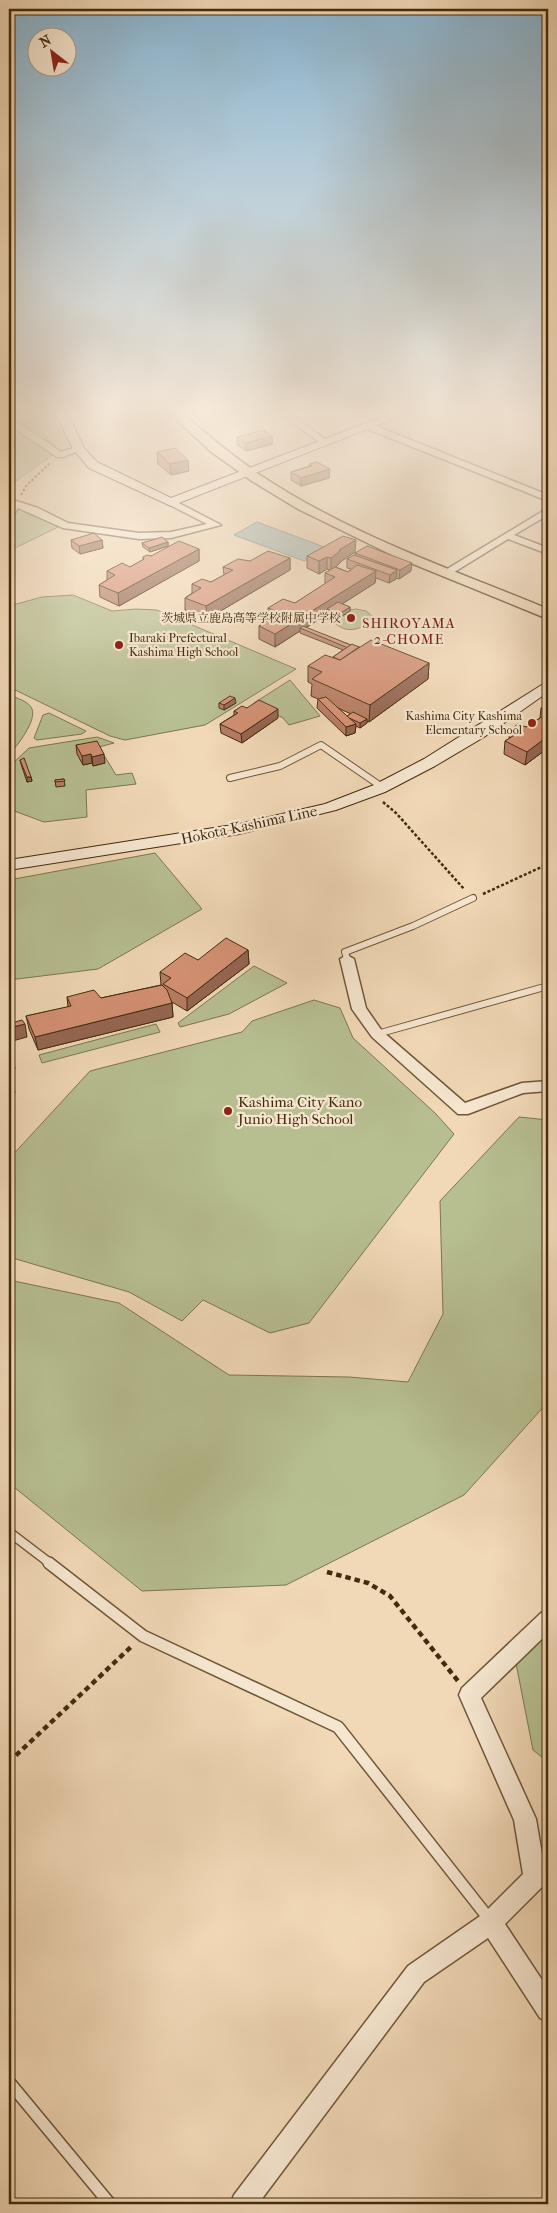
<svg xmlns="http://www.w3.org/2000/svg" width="557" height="2213" font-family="'IM FELL French Canon','Noto Serif JP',serif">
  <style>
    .green { fill: #b7bf91; stroke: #7c764f }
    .water { fill: #9cb8b5; stroke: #788072 }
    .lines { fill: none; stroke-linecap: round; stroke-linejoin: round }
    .lane-far3-casing { stroke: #6e5737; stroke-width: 7 }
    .lane-far2-casing { stroke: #6e5737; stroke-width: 8 }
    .lane-far1-casing { stroke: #6e5737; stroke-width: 11 }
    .lane-casing { stroke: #6e5737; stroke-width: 14 }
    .street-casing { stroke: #6e5737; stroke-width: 3 }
    .secondary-casing { stroke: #422c0d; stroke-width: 2 }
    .primary-casing { stroke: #422c0d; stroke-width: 3 }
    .path-far2 { stroke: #422c0d; stroke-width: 2; stroke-dasharray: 2.5 2; stroke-linecap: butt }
    .path-far1 { stroke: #422c0d; stroke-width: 2.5; stroke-dasharray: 3 2; stroke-linecap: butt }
    .path { stroke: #422c0d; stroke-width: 4.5; stroke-dasharray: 5.5 4; stroke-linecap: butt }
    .lane-far3 { stroke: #f6e6d0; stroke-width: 5 }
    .lane-far2 { stroke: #f6e6d0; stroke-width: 6 }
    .lane-far1 { stroke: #f6e6d0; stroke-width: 8 }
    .lane { stroke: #f6e6d0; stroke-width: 11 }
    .street { fill: #f6e6d0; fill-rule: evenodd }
    .secondary { fill: #f6e6d0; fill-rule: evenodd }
    .primary { fill: #f1d8b6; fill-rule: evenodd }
    .wall { fill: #b77d65; stroke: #422c0d; fill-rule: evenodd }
    .shaded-wall { fill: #956652; stroke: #422c0d }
    .building { fill: #d59175; stroke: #422c0d }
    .poi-dot { fill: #8f2418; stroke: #f6e6d0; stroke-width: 2 }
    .labels { text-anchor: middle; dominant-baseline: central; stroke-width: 4.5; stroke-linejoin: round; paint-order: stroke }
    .far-poi-label { font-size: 12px; fill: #422c0d; stroke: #f6e6d0; text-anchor: end }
    .far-neighbourhood-label { font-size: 14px; letter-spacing: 1px; fill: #7a1f14; stroke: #f6e6d0 }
    .street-label { font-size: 15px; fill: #422c0d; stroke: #f6e6d0 }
    .poi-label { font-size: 15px; fill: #422c0d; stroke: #f6e6d0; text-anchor: start }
  </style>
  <rect width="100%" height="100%" fill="#f1d8b6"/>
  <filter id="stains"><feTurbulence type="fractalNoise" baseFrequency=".004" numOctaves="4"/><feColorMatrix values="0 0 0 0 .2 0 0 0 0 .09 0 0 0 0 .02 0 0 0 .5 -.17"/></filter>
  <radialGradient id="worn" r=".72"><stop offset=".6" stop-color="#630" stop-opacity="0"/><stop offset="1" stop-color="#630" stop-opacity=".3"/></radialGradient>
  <g class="green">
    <path d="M9 414H27L58 451 9 486Z"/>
    <path d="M17 509 33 511 58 527 9 551V521Z"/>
    <path d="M73 595 112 611 136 609 157 610 296 669 205 725 125 740 110 736 9 687V606L42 597Z"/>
    <path d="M356 609 366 611 372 616V620C361 630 346 634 335 623V618L339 619 351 611 349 610Z"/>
    <path d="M290 680 320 716 289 725 283 718 254 703Z"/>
    <path d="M9 695C16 698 29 701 32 709 37 720 17 747 9 754Z"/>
    <path d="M49 713 86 731 82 734 37 740 34 738 43 715Z"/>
    <path d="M97 737 114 743 99 747 116 775 132 773 136 784 86 790 87 817 44 822 9 809V767L29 748Z"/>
    <path d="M155 853 202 909 98 969 9 980V880Z"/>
    <path d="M254 966 287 983 229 1014 180 1027 178 1023Z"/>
    <path d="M314 1000 340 1008 353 1038 435 1113 454 1134 309 1323 270 1333 203 1300 182 1321 129 1292 9 1257V1159L90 1071 242 1032 252 1021Z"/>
    <path d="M156 1024 160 1032 42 1063 39 1055Z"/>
    <path d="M519 1117 548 1120V1402L464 1495 286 1585 142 1591 9 1483V1280L119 1303 229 1375 349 1377 408 1382 443 1314 440 1201Z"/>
    <path d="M548 1609V1762L533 1750 513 1648Z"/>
  </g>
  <path class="water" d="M257 522 327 548 304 561 234 535Z"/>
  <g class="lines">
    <defs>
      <path id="lane-far3" d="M64 418 89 414"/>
      <g id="lane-far2">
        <path d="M230 778 280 766 321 745 382 787"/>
        <path d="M347 959 345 952 413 926 473 898"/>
        <path d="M377 1034 548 986"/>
      </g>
      <path id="lane-far1" d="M9 1532 51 1564"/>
      <g id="lane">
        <path d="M49 1563 143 1636 338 1727 490 1920"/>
        <path d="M9 2082 110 2204"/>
      </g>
      <g id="street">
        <path d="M281 414H290L329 442 322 444Z"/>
        <path d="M9 423 23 426 61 452 79 446 83 449 63 457H57L17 430 9 429Z"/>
        <path d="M365 424H371L548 495V501L365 428Z"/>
        <path d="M171 499 221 525 171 538 139 539 63 528 18 508 12 517 9 518V508L16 501 38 508 68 523 139 533 171 532 207 524 168 504 166 502Z"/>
        <path d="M548 508V515L514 535 548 548V554L508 539 451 574 442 572Z"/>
        <path d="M347 955 354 959 366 1008 382 1031 465 1103 522 1083 548 1081V1091L523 1093 468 1114H458L372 1037 352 1009 340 959Z"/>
        <path d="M548 1611V1633L481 1698 536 1819 546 1878 543 1886 505 1924 548 1989V2022L540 2018 488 1938 424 1982 258 2204H230L234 2195 408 1966 483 1914 523 1874 514 1820 459 1695 462 1688 541 1613Z"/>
      </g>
      <g id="secondary">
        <path d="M56 414H68L84 448 97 462 171 498 390 414H406L171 506 89 468 73 449Z"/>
        <path d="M548 681V692L484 737 435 766 385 792 336 810 239 834 9 870V860L239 824 325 804 374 785 424 759Z"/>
      </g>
      <path id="primary" d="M170 414H183C208 436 233 456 260 475 348 534 451 569 548 609V619L396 557 298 509 252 481 210 451Z"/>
    </defs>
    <use href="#lane-far3" class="lane-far3-casing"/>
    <use href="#lane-far2" class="lane-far2-casing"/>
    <use href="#lane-far1" class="lane-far1-casing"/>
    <use href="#lane" class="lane-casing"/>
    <use href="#street" class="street-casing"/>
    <use href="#secondary" class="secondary-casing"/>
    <use href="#primary" class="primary-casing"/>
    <path class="path-far2" d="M21 495 26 486 50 463"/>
    <g class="path-far1">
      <path d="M383 802 396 813 464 889"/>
      <path d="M483 894 548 864"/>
    </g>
    <g class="path">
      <path d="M327 1572 368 1583 390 1596 458 1681"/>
      <path d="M9 1762 132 1646"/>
    </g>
    <use href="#lane-far3" class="lane-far3"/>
    <use href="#lane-far2" class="lane-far2"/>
    <use href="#lane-far1" class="lane-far1"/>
    <use href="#lane" class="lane"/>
    <use href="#street" class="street"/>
    <use href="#secondary" class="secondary"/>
    <use href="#primary" class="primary"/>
  </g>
  <g class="wall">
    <path d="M237 437 273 444 246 451 237 445Z"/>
    <path d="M157 452 189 471 171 475 158 464Z"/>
    <path d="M310 464 329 478 301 486 291 480V472L309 466Z"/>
    <path d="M71 540H102L103 548 80 554 72 548Z"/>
    <path d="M168 542V546L150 552 143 547 142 543Z"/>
    <path d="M199 549V561L119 606 100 597 99 585 107 580V571L130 567 143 560V557Z"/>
    <path d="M355 552 340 562V563L336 567 348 572 351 569 347 568V559L355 555V553L411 571 399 579 396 578V579L389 583 376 578 375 583 342 604 350 607V611L339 618 327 614 306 628 351 645 429 663 428 679 369 722 367 721V723L360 728 356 726 355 733 346 736 317 708 318 699 311 696 312 684 308 682V666L333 657 343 650 300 633V631L275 647 259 639V626L268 621V608L295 603 325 584V573L330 570 327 569 319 574 307 568V556ZM338 708 351 714 347 716Z"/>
    <path d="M290 558V570L207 619 185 610V598L192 593V584L211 582 224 575 223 567 250 561Z"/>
    <path d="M219 703H236L224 710 219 708Z"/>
    <path d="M548 704V748L525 765 504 754 505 741 509 739 510 730 526 727 540 718 541 708Z"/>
    <path d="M247 708 278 718 242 743 221 733 220 724 234 715V711Z"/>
    <path d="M76 745 105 763 93 766 92 763 83 765 77 754Z"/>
    <path d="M20 760 31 777 32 781 27 782 21 764Z"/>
    <path d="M64 779 65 786 56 787 55 780Z"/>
    <path d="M248 950 249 964 187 1011 172 1002 173 1017 38 1050 29 1029 26 1016 68 1007 67 997 101 998 161 985 160 972 198 960Z"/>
  </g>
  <g class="shaded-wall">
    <path d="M272 436 273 444 246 451V443Z"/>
    <path d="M188 460 189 471 171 475 170 464Z"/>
    <path d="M330 469 329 478 301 486V478Z"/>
    <path d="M102 540 103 548 80 554 79 546Z"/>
    <path d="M356 540 355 552 340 562V563L331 571V558L339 550Z"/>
    <path d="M168 542V546L150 552 149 548Z"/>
    <path d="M199 549V561L119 606 118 593Z"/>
    <path d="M327 557V569L319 574V561Z"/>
    <path d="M290 558V570L207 619 206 606Z"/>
    <path d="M412 563 411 571 399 579 400 570Z"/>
    <path d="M397 570 396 579 389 583 390 575Z"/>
    <path d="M376 571 375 583 331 611 327 609V614L303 629 300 628V631L275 647V634Z"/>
    <path d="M350 607V611L339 618V614Z"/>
    <path d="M429 663 428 679 369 722 370 705Z"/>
    <path d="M235 698 236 703 224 710V705Z"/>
    <path d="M278 709V718L242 743 241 734Z"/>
    <path d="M367 719V723L360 728V723Z"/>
    <path d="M356 724 355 733 346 736V727Z"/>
    <path d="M548 736V748L525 765 527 752Z"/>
    <path d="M91 754 92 763 83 765 82 756Z"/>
    <path d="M104 754 105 763 93 766 92 757Z"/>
    <path d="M27 777H31L32 781 27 782Z"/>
    <path d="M248 950 249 964 187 1011V998Z"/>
    <path d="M172 1003 173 1017 38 1050 35 1037Z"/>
    <path d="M25 1024 27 1037 9 1042V1028Z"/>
    <path d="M13 1055 15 1069 9 1071V1056Z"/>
    <path d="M13 1079 15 1093 9 1095V1080Z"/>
  </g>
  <g class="building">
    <path d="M264 430 272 436 246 443 237 437Z"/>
    <path d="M175 448 188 460 170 464 157 452Z"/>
    <path d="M317 462 330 469 301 478 291 472 312 466 310 464Z"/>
    <path d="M94 533 102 540 79 546 71 540Z"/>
    <path d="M343 536 356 540 339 550 340 551 331 558 327 557 319 561 307 556Z"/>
    <path d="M162 537 168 542 149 548 142 543Z"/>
    <path d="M179 541 199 549 118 593 99 585 115 575 107 571 122 563 130 567 144 559 143 557 147 555 151 556Z"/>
    <path d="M367 546 412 563 400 570 355 553Z"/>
    <path d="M268 551 290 558 206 606 185 598 201 588 192 584 202 579 211 582 233 570 223 567 238 559 250 561Z"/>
    <path d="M354 555 397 570 390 575 347 559Z"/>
    <path d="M357 565 376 571 275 634 259 626 281 613 268 608 283 599 295 603 335 577 325 573 335 567 348 572Z"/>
    <path d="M338 602 350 607 339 614 327 609Z"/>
    <path d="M303 626 351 645 348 648 300 628Z"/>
    <path d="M371 640 429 663 370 705 312 679 322 672 308 666 325 655 340 660Z"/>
    <path d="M352 644 359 647 340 660 333 657Z"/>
    <path d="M230 696 235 698 224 705 219 703Z"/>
    <path d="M326 697 356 724 346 727 318 699Z"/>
    <path d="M259 700 278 709 241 734 220 724 238 713 234 711 242 706 247 708Z"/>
    <path d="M548 704V736L527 752 505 741 516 734 510 730 518 724 526 727 548 713 541 708Z"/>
    <path d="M353 712 367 719 360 723 349 718 347 716Z"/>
    <path d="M97 741 104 754 92 757 91 754 82 756 76 745Z"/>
    <path d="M24 758 31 777H27L20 760Z"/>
    <path d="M64 779 65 781 55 782V780Z"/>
    <path d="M226 938 248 950 187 998 163 984 171 978 160 972 185 953 198 960Z"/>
    <path d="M162 985 167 990 172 1003 35 1037 26 1016 71 1006 67 997 94 990 101 998Z"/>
    <path d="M22 1020 25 1024 9 1028V1024Z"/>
    <path d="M9 1045 13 1055 9 1056Z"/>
    <path d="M9 1069 13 1079 9 1080Z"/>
  </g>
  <linearGradient id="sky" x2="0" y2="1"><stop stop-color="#89b6d4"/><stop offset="0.57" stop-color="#f9edde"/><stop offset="1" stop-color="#f9edde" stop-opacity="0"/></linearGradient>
  <rect width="557" height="724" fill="url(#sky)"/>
  <g class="poi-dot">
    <circle cx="351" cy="618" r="5"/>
    <circle cx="119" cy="645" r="5"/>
    <circle cx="532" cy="723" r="5"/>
    <circle cx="228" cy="1111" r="5"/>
  </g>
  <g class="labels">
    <g class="far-poi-label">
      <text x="341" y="618">茨城県立鹿島高等学校附属中学校</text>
      <text x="129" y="638" text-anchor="start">Ibaraki Prefectural<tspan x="129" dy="14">Kashima High School</tspan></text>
      <text x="522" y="716">Kashima City Kashima<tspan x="522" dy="14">Elementary School</tspan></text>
    </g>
    <g class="far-neighbourhood-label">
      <text x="409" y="623">SHIROYAMA<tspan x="409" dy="16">2-CHOME</tspan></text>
    </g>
    <g class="street-label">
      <text transform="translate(249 825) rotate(-12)">Hokota-Kashima Line</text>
    </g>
    <g class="poi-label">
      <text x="238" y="1102">Kashima City Kano<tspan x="238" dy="17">Junio High School</tspan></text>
    </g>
  </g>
  <rect width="557" height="2213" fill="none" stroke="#f1d8b6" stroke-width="30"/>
  <rect x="10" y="10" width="537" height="2193" fill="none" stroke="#422c0d" stroke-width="2.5"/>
  <rect x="15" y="15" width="527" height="2183" fill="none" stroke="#422c0d"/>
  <g transform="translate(52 52) rotate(329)"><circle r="24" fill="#f6e6d0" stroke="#ae9c82"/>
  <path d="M0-4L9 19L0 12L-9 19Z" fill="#8f2418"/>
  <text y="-8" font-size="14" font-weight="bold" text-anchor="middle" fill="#422c0d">N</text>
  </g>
  <rect width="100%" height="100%" filter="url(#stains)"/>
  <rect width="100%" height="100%" fill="url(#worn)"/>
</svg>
